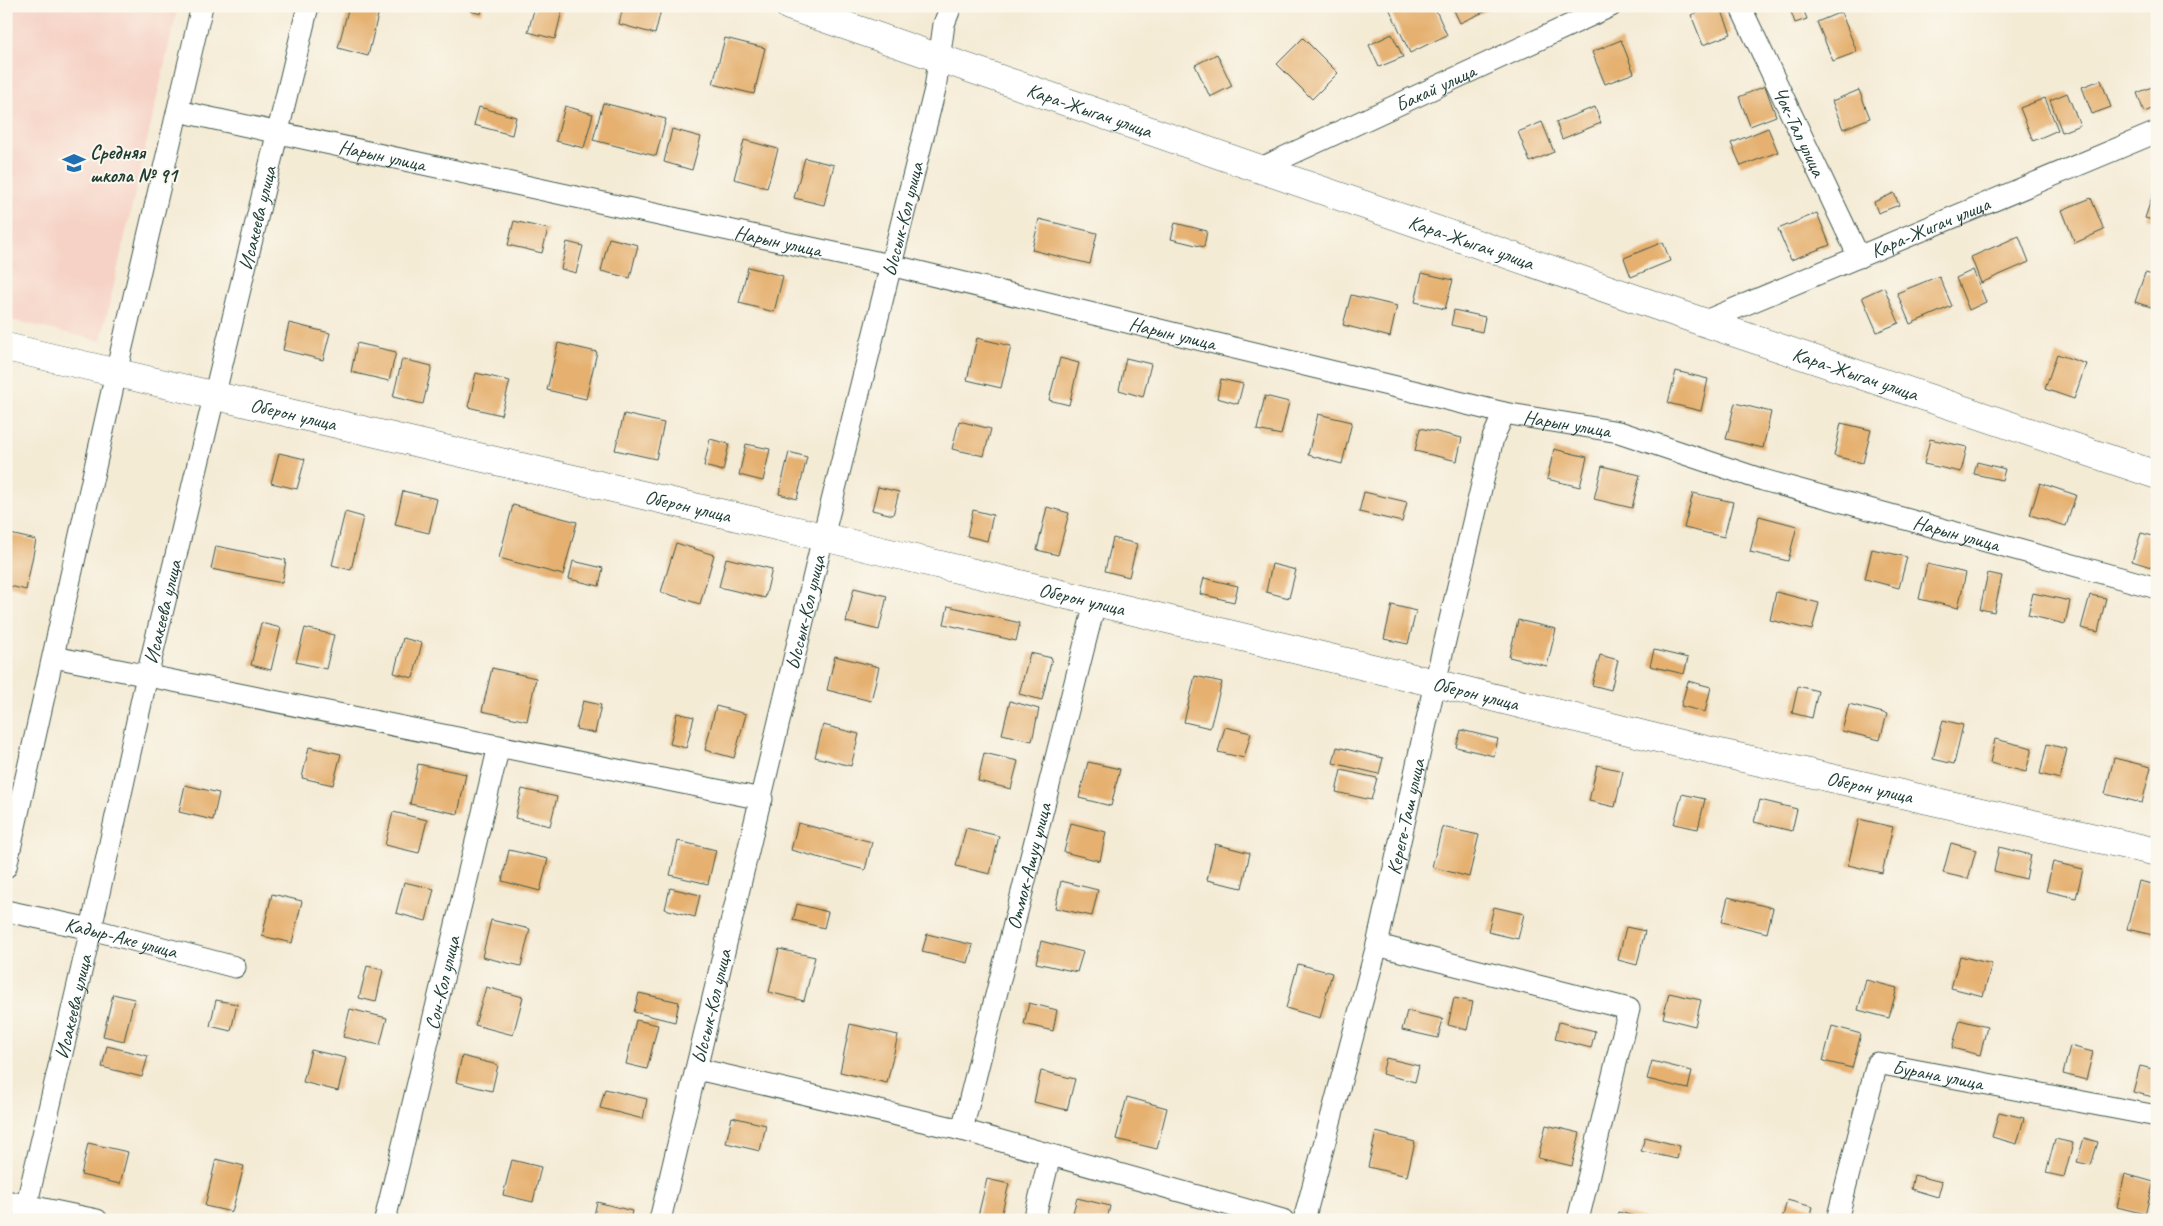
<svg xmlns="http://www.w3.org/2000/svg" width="2163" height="1226" font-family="Caveat,sans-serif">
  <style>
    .built { fill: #f6d1c5 }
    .building { fill: #e5b06f }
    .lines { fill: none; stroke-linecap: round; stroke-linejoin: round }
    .minor-casing { stroke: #3f574c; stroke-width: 23 }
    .tertiary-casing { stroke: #3f574c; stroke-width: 29 }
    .minor { stroke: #fff; stroke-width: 21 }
    .tertiary { stroke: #fff; stroke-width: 28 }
    .labels { text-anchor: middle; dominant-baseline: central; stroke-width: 4; stroke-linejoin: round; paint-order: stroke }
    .street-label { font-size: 20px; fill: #1f3d34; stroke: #fbf7ec }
    .poi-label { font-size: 20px; font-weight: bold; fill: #1f3d34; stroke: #fbf7ec; text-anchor: start }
  </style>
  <rect width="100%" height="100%" fill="#fbf7ec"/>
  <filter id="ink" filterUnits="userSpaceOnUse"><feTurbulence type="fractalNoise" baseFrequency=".02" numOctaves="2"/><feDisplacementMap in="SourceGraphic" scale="10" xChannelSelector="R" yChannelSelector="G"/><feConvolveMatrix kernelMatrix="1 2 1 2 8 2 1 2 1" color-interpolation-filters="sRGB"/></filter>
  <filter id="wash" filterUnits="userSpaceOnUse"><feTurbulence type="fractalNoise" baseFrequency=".0096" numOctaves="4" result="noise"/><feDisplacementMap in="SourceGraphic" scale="20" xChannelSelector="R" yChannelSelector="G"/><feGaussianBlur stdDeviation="1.12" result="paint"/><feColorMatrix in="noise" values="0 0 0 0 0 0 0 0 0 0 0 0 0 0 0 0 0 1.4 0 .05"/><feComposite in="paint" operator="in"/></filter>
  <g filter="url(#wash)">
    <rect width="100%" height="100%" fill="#f4ebd5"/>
    <path class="built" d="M6 6H178L101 341 6 319Z"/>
    <g id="blocks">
      <g class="building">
        <path d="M349 6H360L379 11 368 56 338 48Z"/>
        <path d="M471 6H483L481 14 470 11Z"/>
        <path d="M535 6 563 7 555 39 528 32Z"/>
        <path d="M623 6H662L655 34 619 24Z"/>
        <path d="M1394 6H1434L1447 35 1410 53 1389 8Z"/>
        <path d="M1452 6H1497L1460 23Z"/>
        <path d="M1713 6H1720L1731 34 1703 45 1691 15Z"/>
        <path d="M1789 6H1802L1807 19 1795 23Z"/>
        <path d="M1841 12 1857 52 1833 61 1817 22Z"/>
        <path d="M1392 34 1403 57 1379 67 1369 45Z"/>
        <path d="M725 38 765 48 754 94 713 84Z"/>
        <path d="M1303 38 1338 73 1312 99 1277 64Z"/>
        <path d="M1621 40 1634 73 1605 84 1592 52Z"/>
        <path d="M1217 54 1232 86 1210 97 1195 65Z"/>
        <path d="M2101 80 2111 107 2092 114 2082 87Z"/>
        <path d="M2157 85V107L2144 112 2137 93Z"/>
        <path d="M1765 86 1776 116 1750 126 1739 97Z"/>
        <path d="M1859 90 1870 118 1843 129 1832 101Z"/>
        <path d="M2067 93 2080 125 2062 132 2050 100Z"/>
        <path d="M2045 98 2058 130 2033 141 2020 108Z"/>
        <path d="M603 103 666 119 656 156 593 140Z"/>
        <path d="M565 106 593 114 584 148 556 141Z"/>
        <path d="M479 107 516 117 512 135 474 125Z"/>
        <path d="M1595 107 1601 123 1562 139 1556 122Z"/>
        <path d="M1542 122 1554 152 1530 162 1518 132Z"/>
        <path d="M1768 128 1778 152 1741 166 1731 143Z"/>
        <path d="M672 129 701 137 692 170 664 162Z"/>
        <path d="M744 140 778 149 767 188 734 179Z"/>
        <path d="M805 158 834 165 824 205 794 198Z"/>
        <path d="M1894 193 1899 205 1878 213 1874 202Z"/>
        <path d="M2153 194 2157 195V221L2145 218Z"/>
        <path d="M2091 198 2104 230 2075 243 2062 210Z"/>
        <path d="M1817 213 1830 245 1791 260 1778 229Z"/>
        <path d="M1039 219 1097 233 1090 264 1032 250Z"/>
        <path d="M514 221 548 229 542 253 508 245Z"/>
        <path d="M1175 223 1207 231 1204 247 1171 239Z"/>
        <path d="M2019 236 2029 262 1981 283 1971 257Z"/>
        <path d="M609 238 638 245 630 278 601 271Z"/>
        <path d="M567 242 583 246 576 273 561 269Z"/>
        <path d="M1663 242 1670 261 1631 277 1624 258Z"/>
        <path d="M748 267 783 276 774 312 739 303Z"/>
        <path d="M1973 270 1986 302 1969 310 1956 278Z"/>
        <path d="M1422 273 1453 280 1445 309 1415 302Z"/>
        <path d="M2145 273 2157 276V309L2135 302Z"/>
        <path d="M1939 276 1952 306 1910 324 1897 293Z"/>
        <path d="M1884 287 1899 323 1877 332 1862 297Z"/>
        <path d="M1351 295 1397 306 1390 337 1343 325Z"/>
        <path d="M1454 310 1485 317 1482 332 1451 325Z"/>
        <path d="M289 323 330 333 323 360 283 350Z"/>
        <path d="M977 338 1011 346 1001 388 967 380Z"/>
        <path d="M357 343 396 352 389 381 351 372Z"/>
        <path d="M558 343 597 352 586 399 547 390Z"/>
        <path d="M2057 354 2086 364 2074 399 2045 389Z"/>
        <path d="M1060 358 1079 363 1069 405 1049 400Z"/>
        <path d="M1126 358 1151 364 1143 397 1119 390Z"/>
        <path d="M402 359 432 366 423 404 393 397Z"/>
        <path d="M1676 371 1708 379 1701 411 1668 403Z"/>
        <path d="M476 373 510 381 501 415 468 407Z"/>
        <path d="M1221 379 1243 384 1238 404 1217 398Z"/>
        <path d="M1265 396 1289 402 1281 435 1257 430Z"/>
        <path d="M1735 403 1771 412 1763 448 1726 439Z"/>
        <path d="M624 414 664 423 656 459 615 450Z"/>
        <path d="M1318 414 1352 422 1342 464 1308 455Z"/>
        <path d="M959 421 991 429 984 456 952 449Z"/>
        <path d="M1841 423 1871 430 1863 463 1834 456Z"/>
        <path d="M1420 428 1462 438 1457 461 1415 451Z"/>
        <path d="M710 439 729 444 723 471 704 466Z"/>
        <path d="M1930 439 1967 447 1961 472 1924 464Z"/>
        <path d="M746 444 770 449 763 481 739 475Z"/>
        <path d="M1554 449 1587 457 1580 487 1547 479Z"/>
        <path d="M789 452 807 457 797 499 779 494Z"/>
        <path d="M279 453 305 459 297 489 271 483Z"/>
        <path d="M1977 462 2005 469 2002 480 1974 474Z"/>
        <path d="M1602 466 1640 475 1632 508 1594 499Z"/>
        <path d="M2040 483 2076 495 2066 526 2030 515Z"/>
        <path d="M878 487 899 492 893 515 872 510Z"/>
        <path d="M403 491 437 499 429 533 395 525Z"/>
        <path d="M1364 492 1407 502 1402 522 1359 512Z"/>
        <path d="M1693 493 1733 502 1724 537 1684 528Z"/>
        <path d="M513 505 577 522 563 575 499 558Z"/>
        <path d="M1047 507 1069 513 1058 555 1037 550Z"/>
        <path d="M973 510 993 515 987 541 967 536Z"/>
        <path d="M345 512 363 517 351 570 332 565Z"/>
        <path d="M1759 516 1797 526 1788 561 1750 552Z"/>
        <path d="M6 533 36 540 26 590 6 585Z"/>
        <path d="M2141 533 2157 537V569L2132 561Z"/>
        <path d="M1113 538 1137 544 1129 577 1105 571Z"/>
        <path d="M676 543 714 555 700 604 661 592Z"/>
        <path d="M216 546 286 560 282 583 211 569Z"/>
        <path d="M1872 549 1907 557 1899 588 1865 579Z"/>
        <path d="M726 558 772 569 765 598 719 587Z"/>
        <path d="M573 561 603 568 599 586 569 579Z"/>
        <path d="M1272 564 1296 570 1289 598 1266 592Z"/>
        <path d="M1927 564 1966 573 1958 608 1919 599Z"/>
        <path d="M1988 573 2002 576 1994 612 1980 609Z"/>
        <path d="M1204 578 1238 586 1234 602 1200 594Z"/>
        <path d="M854 588 887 596 879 630 846 622Z"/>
        <path d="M1776 592 1819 603 1812 630 1770 620Z"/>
        <path d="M2033 593 2070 601 2065 624 2028 615Z"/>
        <path d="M2090 595 2106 598 2098 632 2081 628Z"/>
        <path d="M1392 605 1416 611 1408 644 1384 639Z"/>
        <path d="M948 606 1020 623 1016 641 944 624Z"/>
        <path d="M1518 620 1556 629 1547 666 1509 657Z"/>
        <path d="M261 623 281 628 271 670 251 665Z"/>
        <path d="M305 628 334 635 326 669 296 662Z"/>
        <path d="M403 638 422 643 413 678 394 673Z"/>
        <path d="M1654 650 1688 658 1684 674 1650 666Z"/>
        <path d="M1030 653 1052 658 1042 700 1019 694Z"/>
        <path d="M1600 655 1618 660 1611 690 1592 685Z"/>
        <path d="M835 656 879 667 871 701 827 690Z"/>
        <path d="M492 668 536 678 527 721 482 711Z"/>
        <path d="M1195 676 1222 682 1210 728 1184 722Z"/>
        <path d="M1688 681 1711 687 1705 712 1681 706Z"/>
        <path d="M1798 686 1818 691 1812 718 1792 713Z"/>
        <path d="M583 701 601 705 595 733 576 729Z"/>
        <path d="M1010 701 1039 709 1032 741 1002 734Z"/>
        <path d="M1849 704 1887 714 1880 740 1842 731Z"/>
        <path d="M716 706 746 714 734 758 705 750Z"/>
        <path d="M677 713 694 717 686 748 670 744Z"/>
        <path d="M1943 720 1963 725 1954 764 1933 759Z"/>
        <path d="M823 725 859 734 851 766 815 757Z"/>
        <path d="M1225 727 1251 733 1244 758 1218 752Z"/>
        <path d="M1461 730 1498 739 1494 756 1456 747Z"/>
        <path d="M1995 739 2032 748 2026 772 1990 763Z"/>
        <path d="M2047 744 2067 749 2060 779 2040 774Z"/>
        <path d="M309 747 341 754 333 785 302 778Z"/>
        <path d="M1337 747 1383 758 1379 774 1333 763Z"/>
        <path d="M984 753 1018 761 1011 789 978 781Z"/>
        <path d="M2114 758 2151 767 2142 803 2105 794Z"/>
        <path d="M1088 762 1120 769 1111 806 1079 798Z"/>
        <path d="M418 764 466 774 458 814 410 804Z"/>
        <path d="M1597 765 1623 771 1615 807 1589 801Z"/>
        <path d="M1341 770 1377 778 1371 800 1336 792Z"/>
        <path d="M185 785 219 793 213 820 179 812Z"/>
        <path d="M522 789 557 797 550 826 515 818Z"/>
        <path d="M1682 794 1705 799 1698 829 1674 824Z"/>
        <path d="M1760 800 1797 809 1792 831 1754 822Z"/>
        <path d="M393 812 427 820 419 853 385 845Z"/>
        <path d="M1859 819 1893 827 1882 873 1848 865Z"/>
        <path d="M798 823 872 842 865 870 791 850Z"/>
        <path d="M1071 823 1106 832 1100 861 1064 852Z"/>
        <path d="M1442 827 1479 835 1469 877 1432 867Z"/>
        <path d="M966 828 999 836 990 874 956 866Z"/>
        <path d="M678 841 716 850 708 884 670 875Z"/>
        <path d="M1951 843 1976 850 1968 879 1943 873Z"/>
        <path d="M1215 844 1250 853 1242 888 1207 880Z"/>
        <path d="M1999 847 2031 855 2026 879 1994 871Z"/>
        <path d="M509 850 548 859 540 891 502 881Z"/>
        <path d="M2053 862 2083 869 2076 898 2046 891Z"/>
        <path d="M1061 881 1098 890 1092 916 1055 908Z"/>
        <path d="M2139 881 2157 885V936L2127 929Z"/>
        <path d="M404 882 434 889 426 921 396 913Z"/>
        <path d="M670 888 700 895 695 917 665 909Z"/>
        <path d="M272 894 302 901 292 943 262 936Z"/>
        <path d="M1728 897 1773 908 1767 933 1722 922Z"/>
        <path d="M797 904 828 912 824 928 793 920Z"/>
        <path d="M1494 907 1524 914 1518 939 1488 932Z"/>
        <path d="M491 920 530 929 521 966 482 957Z"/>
        <path d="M1626 927 1645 931 1637 965 1618 960Z"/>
        <path d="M927 934 973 945 968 963 922 952Z"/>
        <path d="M1041 941 1083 952 1077 972 1036 963Z"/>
        <path d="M779 949 815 957 804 1001 769 992Z"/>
        <path d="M1960 956 1992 964 1983 996 1951 988Z"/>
        <path d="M1298 964 1332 973 1320 1018 1286 1008Z"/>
        <path d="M367 966 383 970 376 1002 359 998Z"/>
        <path d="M1866 980 1897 988 1889 1018 1858 1010Z"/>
        <path d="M486 987 523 997 513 1035 475 1025Z"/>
        <path d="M639 993 679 1002 675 1022 634 1012Z"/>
        <path d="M1669 993 1701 1000 1695 1026 1663 1018Z"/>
        <path d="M113 994 134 999 124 1041 103 1036Z"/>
        <path d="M1454 998 1473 1002 1467 1030 1448 1025Z"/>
        <path d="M216 1000 237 1004 231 1031 210 1026Z"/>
        <path d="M1029 1003 1057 1010 1053 1031 1024 1024Z"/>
        <path d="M350 1009 387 1018 380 1045 343 1037Z"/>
        <path d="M1407 1011 1443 1019 1438 1038 1402 1030Z"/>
        <path d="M636 1020 658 1025 647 1069 626 1064Z"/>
        <path d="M1960 1020 1987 1027 1980 1055 1952 1048Z"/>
        <path d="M1559 1022 1595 1031 1591 1048 1555 1039Z"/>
        <path d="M850 1024 898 1035 887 1083 840 1072Z"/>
        <path d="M1832 1026 1861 1034 1852 1068 1823 1061Z"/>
        <path d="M107 1046 148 1056 142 1077 102 1067Z"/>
        <path d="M2070 1046 2093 1052 2086 1080 2063 1074Z"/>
        <path d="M311 1050 346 1058 338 1091 303 1082Z"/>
        <path d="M462 1056 498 1065 492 1091 456 1082Z"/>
        <path d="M1386 1058 1419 1066 1415 1082 1382 1074Z"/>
        <path d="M1652 1061 1692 1071 1688 1089 1647 1079Z"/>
        <path d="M2140 1066 2157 1070V1098L2133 1092Z"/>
        <path d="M1041 1071 1075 1079 1067 1110 1034 1102Z"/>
        <path d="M605 1089 647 1099 643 1119 600 1108Z"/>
        <path d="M1127 1097 1167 1108 1157 1149 1116 1139Z"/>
        <path d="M1999 1112 2024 1118 2017 1144 1992 1137Z"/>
        <path d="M732 1117 766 1125 760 1151 726 1143Z"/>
        <path d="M1546 1125 1580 1133 1572 1166 1538 1158Z"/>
        <path d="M1376 1132 1415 1142 1407 1176 1368 1167Z"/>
        <path d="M1645 1137 1680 1146 1677 1159 1641 1151Z"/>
        <path d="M2084 1138 2098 1142 2091 1165 2077 1162Z"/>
        <path d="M2055 1139 2073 1143 2064 1177 2046 1173Z"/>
        <path d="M88 1143 128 1152 120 1184 81 1175Z"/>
        <path d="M216 1159 244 1166 232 1212 205 1206Z"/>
        <path d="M512 1160 541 1167 533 1202 503 1195Z"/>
        <path d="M2125 1174 2154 1182 2145 1214 2117 1207Z"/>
        <path d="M1914 1175 1942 1182 1938 1197 1911 1189Z"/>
        <path d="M987 1179 1009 1184 1000 1220 978 1216Z"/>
        <path d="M1077 1198 1110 1206 1107 1220H1071Z"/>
        <path d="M1787 1200 1813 1207 1810 1220H1782Z"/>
        <path d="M597 1202 632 1211 630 1220H593Z"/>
        <path d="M1618 1212 1647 1219V1220H1616Z"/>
      </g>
    </g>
  </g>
  <g filter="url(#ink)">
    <use href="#blocks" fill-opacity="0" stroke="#3f574c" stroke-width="1"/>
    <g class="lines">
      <defs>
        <g id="minor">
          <path id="s1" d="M1740 6 1859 257"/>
          <path id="s2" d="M178 111 890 265 1504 413 1619 432 1763 480 2157 588"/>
          <path id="s3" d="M1259 169 1611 6"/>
          <path id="s4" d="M1703 322 2157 132"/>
          <path d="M54 657 762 799"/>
          <path d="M6 867 116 373 202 6"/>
          <path id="s5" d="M6 911 91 929 235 967"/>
          <path d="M1377 945 1629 1009 1578 1220"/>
          <path d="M697 1069 962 1130 1283 1220"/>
          <path id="s6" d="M962 1130 1095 603"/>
          <path d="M6 1201 97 1220"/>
          <path id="s7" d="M23 1220 91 929 147 676 308 6"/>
          <path id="s8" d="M385 1220 499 746"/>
          <path id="s9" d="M660 1220 823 537 935 89 944 24 951 6"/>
          <path d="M1034 1220 1050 1156"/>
          <path id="s10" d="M1304 1220 1377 945 1435 683 1493 438 1504 413"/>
          <path id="s11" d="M1837 1220 1877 1063 2157 1116"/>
        </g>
        <g id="tertiary">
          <path id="s12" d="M789 6 1703 322 2157 475"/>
          <path id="s13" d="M6 347 823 537 1435 683 1685 745 2157 852"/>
        </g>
      </defs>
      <use href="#minor" class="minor-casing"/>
      <use href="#tertiary" class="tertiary-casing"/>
      <use href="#minor" class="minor"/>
      <use href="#tertiary" class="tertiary"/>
    </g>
  </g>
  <defs>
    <symbol id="school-bare" viewBox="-9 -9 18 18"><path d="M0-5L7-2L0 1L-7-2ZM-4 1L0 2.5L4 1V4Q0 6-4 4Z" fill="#1f6fb2" stroke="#fbf7ec" stroke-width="2.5" paint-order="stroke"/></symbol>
  </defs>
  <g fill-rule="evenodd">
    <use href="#school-bare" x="58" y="147" width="32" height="32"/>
  </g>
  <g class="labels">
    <g class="street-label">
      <text stroke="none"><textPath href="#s3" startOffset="194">Бакай улица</textPath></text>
      <text stroke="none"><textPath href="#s12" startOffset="318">Кара-Жыгач улица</textPath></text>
      <text stroke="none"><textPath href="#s1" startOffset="139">Чок-Тал улица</textPath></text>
      <text stroke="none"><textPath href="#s2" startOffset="209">Нарын улица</textPath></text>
      <text stroke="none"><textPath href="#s7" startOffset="1029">Исакеева улица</textPath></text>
      <text stroke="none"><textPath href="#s9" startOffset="1030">Ыссык-Кол улица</textPath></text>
      <text stroke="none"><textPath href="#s4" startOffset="246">Кара-Жигач улица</textPath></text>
      <text stroke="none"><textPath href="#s2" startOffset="614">Нарын улица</textPath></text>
      <text stroke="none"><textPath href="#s12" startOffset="722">Кара-Жыгач улица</textPath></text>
      <text stroke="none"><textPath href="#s2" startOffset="1019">Нарын улица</textPath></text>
      <text stroke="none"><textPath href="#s12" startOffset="1128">Кара-Жыгач улица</textPath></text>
      <text stroke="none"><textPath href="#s13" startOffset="295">Оберон улица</textPath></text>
      <text stroke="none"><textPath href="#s2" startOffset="1424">Нарын улица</textPath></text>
      <text stroke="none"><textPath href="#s13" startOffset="700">Оберон улица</textPath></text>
      <text stroke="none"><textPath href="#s2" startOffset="1829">Нарын улица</textPath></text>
      <text stroke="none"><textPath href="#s13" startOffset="1105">Оберон улица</textPath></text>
      <text stroke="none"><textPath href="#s7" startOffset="624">Исакеева улица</textPath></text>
      <text stroke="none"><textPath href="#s9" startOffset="625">Ыссык-Кол улица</textPath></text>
      <text stroke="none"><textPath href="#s13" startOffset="1510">Оберон улица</textPath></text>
      <text stroke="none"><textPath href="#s13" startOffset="1915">Оберон улица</textPath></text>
      <text stroke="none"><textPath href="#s10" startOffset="416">Кереге-Таш улица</textPath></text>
      <text stroke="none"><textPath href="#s6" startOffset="272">Отмок-Ашуу улица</textPath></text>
      <text stroke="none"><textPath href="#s5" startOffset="118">Кадыр-Аке улица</textPath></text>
      <text stroke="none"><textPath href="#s8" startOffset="244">Сон-Кол улица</textPath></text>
      <text stroke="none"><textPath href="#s7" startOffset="219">Исакеева улица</textPath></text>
      <text stroke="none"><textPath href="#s9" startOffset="220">Ыссык-Кол улица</textPath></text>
      <text stroke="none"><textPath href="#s11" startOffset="224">Бурана улица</textPath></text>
    </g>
    <g class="poi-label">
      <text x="90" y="152">Средняя<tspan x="90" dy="23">школа № 91</tspan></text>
    </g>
  </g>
  <rect width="2163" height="1226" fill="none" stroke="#fbf7ec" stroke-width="25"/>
</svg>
